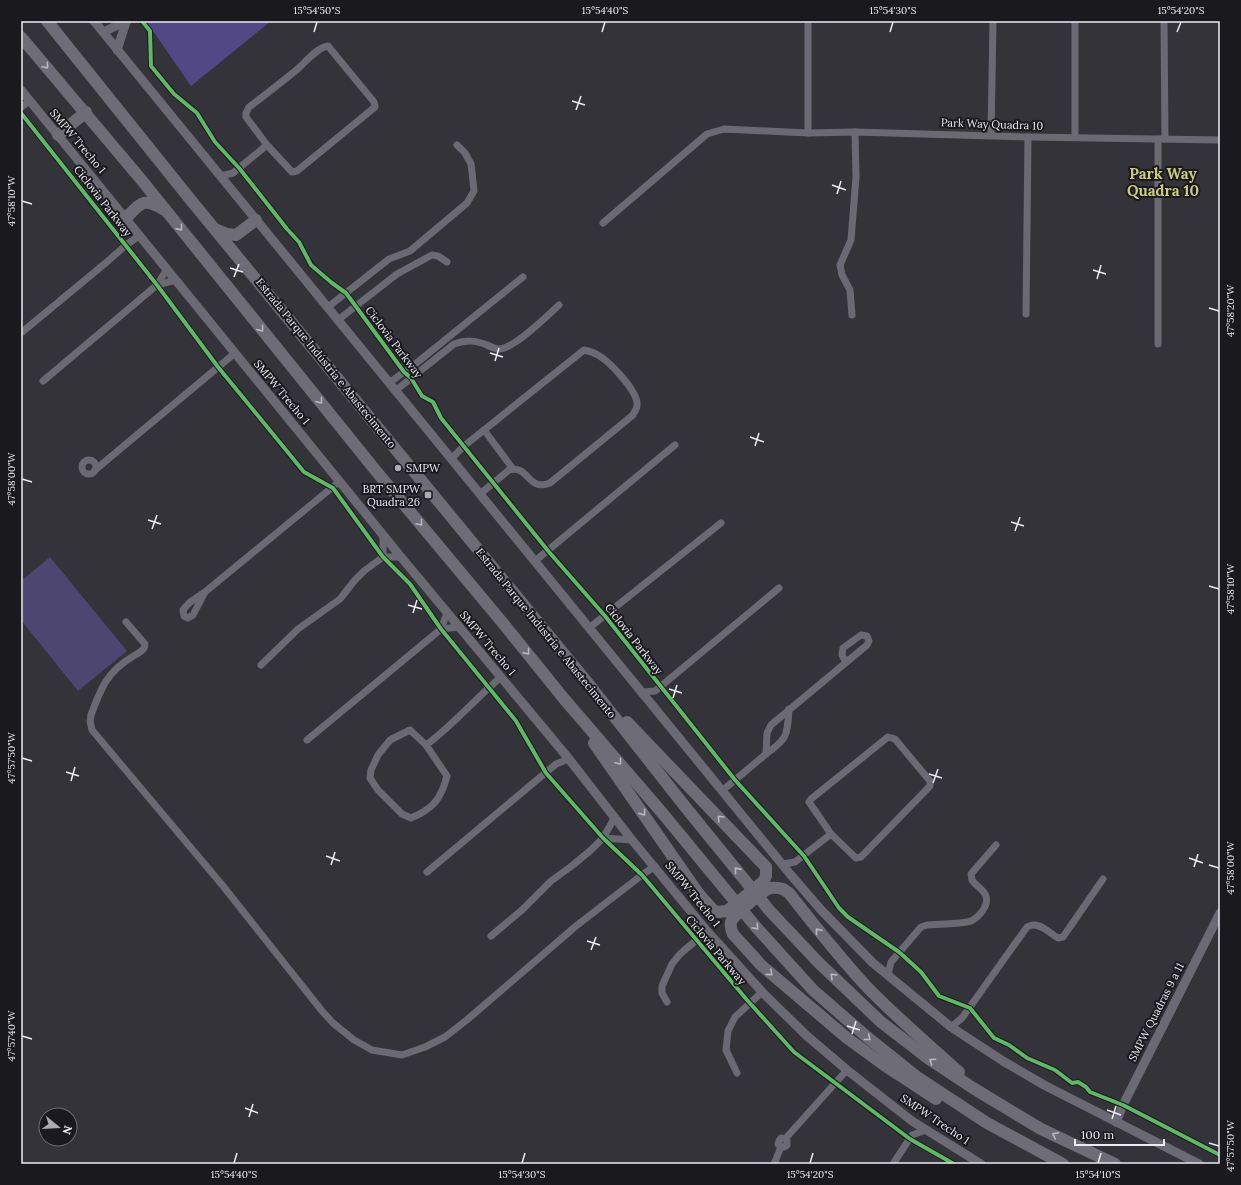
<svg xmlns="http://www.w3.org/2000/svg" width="1241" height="1185" font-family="Lora,serif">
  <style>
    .green { fill: #4c4671 }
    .forest { fill: #524886 }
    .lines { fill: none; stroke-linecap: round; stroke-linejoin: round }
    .minor { stroke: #6b6a74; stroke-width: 7 }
    .tertiary { stroke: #6b6a74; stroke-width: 9 }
    .trunk { stroke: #6e6c76; stroke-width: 12 }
    .trunk-bridge { stroke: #6e6c76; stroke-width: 12 }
    .cycleway-casing { stroke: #1a191e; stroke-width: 6 }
    .cycleway { stroke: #5cba63; stroke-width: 4 }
    .oneway { stroke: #b9b8c0 }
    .ticks { fill: none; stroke: #ebebf2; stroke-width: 1.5 }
    .poi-dot { fill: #ababb1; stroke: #1a191e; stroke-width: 1.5 }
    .labels { text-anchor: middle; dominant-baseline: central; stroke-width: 4; stroke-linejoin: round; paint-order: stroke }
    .street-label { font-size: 11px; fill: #ebebf2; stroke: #1a191e }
    .poi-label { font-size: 11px; fill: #ebebf2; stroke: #1a191e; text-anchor: start }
    .district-label { font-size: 15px; font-weight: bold; fill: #cbcc7e; stroke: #1a191e }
    .neatline { fill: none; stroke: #ebebf2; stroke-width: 1.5 }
    .ticks-label { font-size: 10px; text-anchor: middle; fill: #ebebf2 }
  </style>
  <rect width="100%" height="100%" fill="#343339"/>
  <path class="green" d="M50 557 127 651 78 691 21 620V581Z"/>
  <path class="forest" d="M146 21H271L191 86Z"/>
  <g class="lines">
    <g class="minor">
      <path d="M808 21V133"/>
      <path d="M1164 21 1165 139"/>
      <path d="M328 46 374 102 375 107 297 171 292 172 267 145 246 117V113L249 107C264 96 279 84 294 72 303 65 317 47 328 46Z"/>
      <path d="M21 107 30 101"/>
      <path d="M991 135 993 21"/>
      <path d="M1075 137V21"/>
      <path d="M1158 139V344"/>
      <path d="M221 176 233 173 267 145"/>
      <path d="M603 223 707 134 724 129 808 133 855 132 1028 137 1220 140"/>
      <path d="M157 285 176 280"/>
      <path d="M328 307 389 259 410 251 467 203 474 191 472 172 471 164 465 153 457 145"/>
      <path d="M1026 314 1028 137"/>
      <path d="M852 315 850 290 842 275 840 265 851 240 856 177 855 132"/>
      <path d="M338 320 397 274 432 255 438 256 447 262"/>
      <path d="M21 333 108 261 126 245 139 236"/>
      <path d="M43 381 157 285 167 269"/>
      <path d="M389 383 419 361 523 277"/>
      <path d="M395 391 454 344C466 340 475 340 487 345 491 347 495 349 499 349 514 349 547 316 559 305"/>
      <path d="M484 430 513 469"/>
      <path d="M451 459 464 446 584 350C589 351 593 352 598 355 610 362 639 392 637 406 637 409 634 412 633 415L550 483C527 492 529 464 509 470L480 494"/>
      <circle cx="89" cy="467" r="7"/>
      <path d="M95 470 235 353"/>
      <path d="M383 557V534"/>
      <path d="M535 561 675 445"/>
      <path d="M205 592 193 615 188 618 184 616 183 610 189 603 205 592 340 481"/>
      <path d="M126 622 145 644C145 651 138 653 132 657 107 672 101 688 91 715L90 721 92 730 223 886 322 1011 333 1023 354 1040 372 1050 402 1055 425 1047 445 1037 468 1019 576 926 642 875 655 866"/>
      <path d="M589 628 721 523"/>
      <path d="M441 629 447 613"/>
      <path d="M261 665 298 629 340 599 355 580 364 571 383 557H401"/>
      <path d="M642 692 655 691 660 687 779 588"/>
      <path d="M888 737 895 739 930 781V786L861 857 856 858 831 834 809 802 811 799Z"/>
      <path d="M307 740 441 629 459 627"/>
      <path d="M426 745 447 776C441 799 433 809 411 818L402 814 378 790 370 778 371 770 378 755 390 740 410 730 426 745C453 725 475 699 501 677"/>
      <path d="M766 754C788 738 787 736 789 709"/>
      <path d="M723 790 766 754 767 733 771 725 867 645 869 641 867 636 861 635 843 648 842 655 846 662"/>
      <path d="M603 838 632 840"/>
      <path d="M783 864 795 862 831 834"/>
      <path d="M427 872 556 764 569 759"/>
      <path d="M491 936 522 910 551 881 573 865 591 850 603 838 615 817"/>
      <path d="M888 975 891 962 921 927 927 925C936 924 964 924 971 921 979 917 989 906 986 896 984 890 976 886 972 880L971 874 996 845"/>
      <path d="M667 1002 662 993V986L672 964 680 954 707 931"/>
      <path d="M951 1027 962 1018 1027 927C1038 920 1049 933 1058 938L1063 937 1103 879"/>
      <path d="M737 1073 726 1050 728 1031 735 1017 762 992"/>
      <path d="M785 1139 847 1070"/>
      <path d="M774 1164 781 1147 778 1144 779 1141 781 1138 785 1139 787 1141V1145L784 1147H781"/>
      <path d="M893 1164 912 1135 926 1130"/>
    </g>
    <g class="tertiary">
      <path d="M94 21 790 874 822 911 873 963 951 1027 1003 1061 1044 1085 1199 1164"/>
      <path d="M103 32 127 21"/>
      <path d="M117 50 126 22"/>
      <path d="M21 90 401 557 569 759 632 840 707 931 764 994 807 1036 847 1070 912 1121 981 1164"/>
      <path d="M1116 1122 1123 1105 1220 913"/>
    </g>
    <g class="trunk">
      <path d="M47 21 194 204 587 682 687 809 769 910 818 962 881 1022 929 1059 973 1088 1041 1129 1115 1164"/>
      <path d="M21 37 139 177 376 471 502 622 565 700 664 815 756 927 813 990 867 1037 917 1077 987 1123 1063 1164"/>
      <path d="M58 135 86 112"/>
      <path d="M126 218C141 203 143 197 163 209"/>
      <path d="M215 229 227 234 236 235 256 220"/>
      <path d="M627 722 766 867"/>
      <path d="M594 743 698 893 713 910"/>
      <path d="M783 889 789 893C814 925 839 957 867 987 896 1017 928 1044 959 1072"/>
      <path d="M733 934 761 965 847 1038 884 1065 936 1099"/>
    </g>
    <g class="trunk-bridge">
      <path d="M713 910 718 912 727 911 764 881 766 876V867"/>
      <path d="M733 934C731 930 730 927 731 922 733 916 764 889 771 888 775 887 779 888 783 889"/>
    </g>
    <defs>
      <g id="cycleway">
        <path d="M142 21 150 31 151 66 174 94 197 113 215 142 239 168 287 229 299 242 311 265 332 283 346 293 404 372 411 378 422 396 433 402 441 418 549 552 605 616 735 780 804 856 839 908 848 917 899 952 921 972 939 996 970 1008 994 1038 1009 1045 1027 1058 1055 1070 1072 1083 1078 1082 1086 1087 1090 1092 1123 1105 1220 1155"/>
        <path d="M21 113 157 285 218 367 304 472 333 488 383 557 410 584 441 629 516 721 546 773 603 838 642 875 747 1000 794 1052 910 1139 954 1164"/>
      </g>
    </defs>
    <use href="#cycleway" class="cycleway-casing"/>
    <use href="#cycleway" class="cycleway"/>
  </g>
  <defs><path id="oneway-chevron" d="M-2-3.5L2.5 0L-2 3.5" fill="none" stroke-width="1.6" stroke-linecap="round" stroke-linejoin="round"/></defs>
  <g class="oneway">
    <use href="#oneway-chevron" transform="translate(46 66) rotate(49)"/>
    <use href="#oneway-chevron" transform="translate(180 228) rotate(51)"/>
    <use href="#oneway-chevron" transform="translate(261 329) rotate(51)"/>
    <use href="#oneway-chevron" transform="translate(320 401) rotate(51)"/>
    <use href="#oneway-chevron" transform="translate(420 523) rotate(50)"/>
    <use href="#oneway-chevron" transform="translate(527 652) rotate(51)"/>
    <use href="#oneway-chevron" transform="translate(619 762) rotate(50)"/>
    <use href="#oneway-chevron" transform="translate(643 813) rotate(55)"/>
    <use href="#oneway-chevron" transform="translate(720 818) rotate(-134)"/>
    <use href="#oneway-chevron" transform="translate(737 870) rotate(-129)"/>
    <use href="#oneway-chevron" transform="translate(756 927) rotate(49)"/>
    <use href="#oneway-chevron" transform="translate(818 931) rotate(-129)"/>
    <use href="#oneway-chevron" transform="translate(770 973) rotate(41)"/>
    <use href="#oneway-chevron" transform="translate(833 976) rotate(-136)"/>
    <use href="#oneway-chevron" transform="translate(868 1038) rotate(39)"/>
    <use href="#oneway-chevron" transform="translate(932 1061) rotate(-146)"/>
    <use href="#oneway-chevron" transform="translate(1055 1135) rotate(-154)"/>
  </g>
  <path class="ticks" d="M314 32 317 22M602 32 605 22M890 32 893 22M1177 32 1181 22M572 101 585 105M576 110 581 96M832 185 846 190M837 194 841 181M22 201 32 204M230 268 243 272M1093 270 1106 274M234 277 239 264M1097 279 1101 265M1209 308 1219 311M490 353 503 357M495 361 499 348M750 437 764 442M755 446 759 433M22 479 32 482M148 520 161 524M1011 522 1024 526M152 529 157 515M1015 531 1020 517M1209 586 1219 589M408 605 422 609M413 613 417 600M669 689 682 693M673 698 677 685M22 758 32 761M66 772 79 776M929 774 942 778M71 781 75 767M933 783 938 769M326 856 340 861M1189 858 1203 863M331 865 335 852M1209 865 1219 868M1194 867 1198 854M587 941 600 945M591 950 596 937M847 1026 860 1030M852 1034 856 1021M22 1036 32 1039M245 1108 258 1113M1107 1110 1121 1115M249 1117 253 1104M1112 1119 1116 1106M1209 1143 1219 1146M234 1163 237 1153M522 1163 525 1153M810 1163 813 1153M1098 1163 1101 1153"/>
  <g class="poi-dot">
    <circle cx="398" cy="468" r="4"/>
    <rect x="424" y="491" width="8" height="8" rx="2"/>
  </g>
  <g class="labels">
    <g class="street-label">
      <text transform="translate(992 124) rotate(2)">Park Way Quadra 10</text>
      <text transform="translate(78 141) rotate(50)">SMPW Trecho 1</text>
      <text transform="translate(103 201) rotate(52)">Ciclovia Parkway</text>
      <text transform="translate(394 342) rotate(53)">Ciclovia Parkway</text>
      <text transform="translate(326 363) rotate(51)">Estrada Parque Indústria e Abastecimento</text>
      <text transform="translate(282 392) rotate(50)">SMPW Trecho 1</text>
      <text transform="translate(546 633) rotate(51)">Estrada Parque Indústria e Abastecimento</text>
      <text transform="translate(634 639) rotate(52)">Ciclovia Parkway</text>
      <text transform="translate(488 643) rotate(50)">SMPW Trecho 1</text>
      <text transform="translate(693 894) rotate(51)">SMPW Trecho 1</text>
      <text transform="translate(716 950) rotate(50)">Ciclovia Parkway</text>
      <text transform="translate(1156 1012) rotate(-63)">SMPW Quadras 9 a 11</text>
      <text transform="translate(935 1119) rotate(34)">SMPW Trecho 1</text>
    </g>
    <g class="poi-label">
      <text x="406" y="468">SMPW</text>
      <text x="420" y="489" text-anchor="end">BRT SMPW<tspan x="420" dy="13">Quadra 26</tspan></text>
    </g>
    <g class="district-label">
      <text x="1163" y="173">Park Way<tspan x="1163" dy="17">Quadra 10</tspan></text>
    </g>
  </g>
  <rect width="1241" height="1185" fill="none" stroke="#1a191e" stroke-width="44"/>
  <g transform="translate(58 1127) rotate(108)"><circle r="19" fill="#1a191e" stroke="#6e6d73"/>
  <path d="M0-3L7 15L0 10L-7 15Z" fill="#ababb1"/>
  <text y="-6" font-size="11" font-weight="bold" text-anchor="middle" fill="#ebebf2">N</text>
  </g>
  <path d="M1075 1139v6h89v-6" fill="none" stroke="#ebebf2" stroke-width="2"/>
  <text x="1081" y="1139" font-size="12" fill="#ebebf2" stroke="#1a191e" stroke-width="3" paint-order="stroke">100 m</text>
  <rect x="22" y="22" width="1197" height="1141" class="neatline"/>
  <g class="ticks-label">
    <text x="317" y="14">15°54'50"S</text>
    <text x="605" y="14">15°54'40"S</text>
    <text x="893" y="14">15°54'30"S</text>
    <text x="1181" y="14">15°54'20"S</text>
    <text transform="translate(11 201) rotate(-90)" y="4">47°58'10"W</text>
    <text transform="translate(1230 311) rotate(-90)" y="4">47°58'20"W</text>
    <text transform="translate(11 479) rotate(-90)" y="4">47°58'00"W</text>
    <text transform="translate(1230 589) rotate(-90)" y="4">47°58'10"W</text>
    <text transform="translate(11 758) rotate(-90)" y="4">47°57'50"W</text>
    <text transform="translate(1230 868) rotate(-90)" y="4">47°58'00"W</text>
    <text transform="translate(11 1036) rotate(-90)" y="4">47°57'40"W</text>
    <text transform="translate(1230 1146) rotate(-90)" y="4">47°57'50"W</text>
    <text x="234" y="1178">15°54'40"S</text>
    <text x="522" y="1178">15°54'30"S</text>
    <text x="810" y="1178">15°54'20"S</text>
    <text x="1098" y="1178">15°54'10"S</text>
  </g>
</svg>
